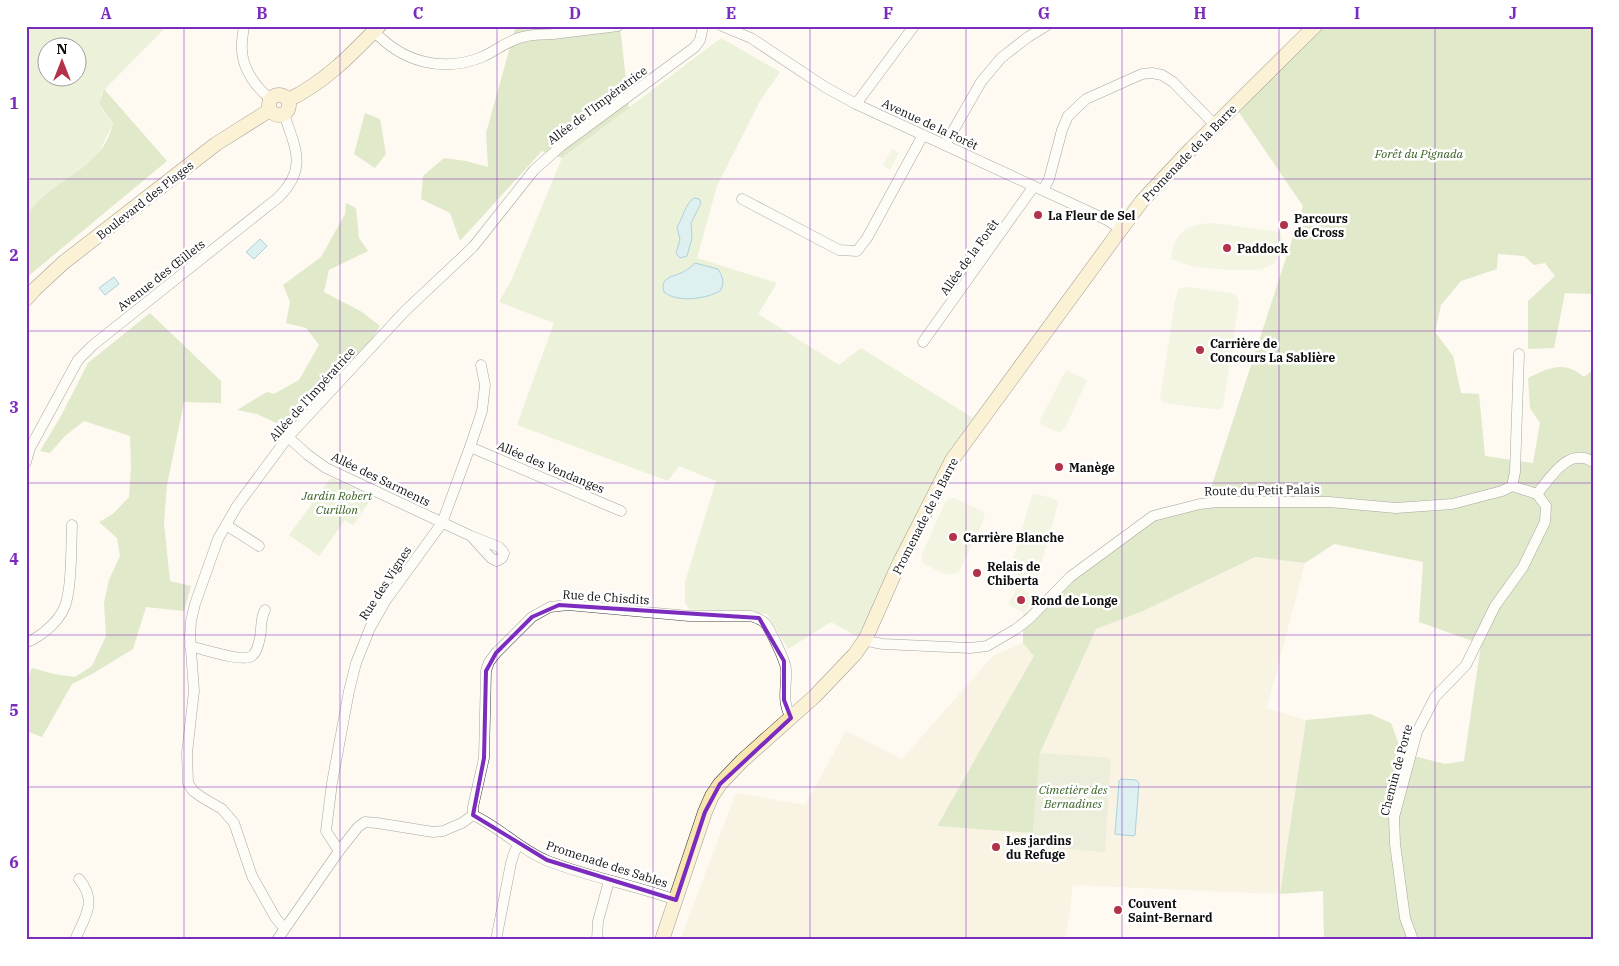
<svg xmlns="http://www.w3.org/2000/svg" width="1619" height="966" font-family="'IBM Plex Serif',serif">
  <style>
    .farmland { fill: #f2ebd3 }
    .green { fill: #d8e6bd; fill-rule: evenodd }
    .forest { fill: #bed59d }
    .cemetery { fill: #d9dec3 }
    .pitch { fill: #e7eece }
    .water { fill: #bae4f1; stroke: #47a1c2 }
    .lines { fill: none; stroke-linecap: round; stroke-linejoin: round }
    .street-casing { stroke: #414141; stroke-width: 11 }
    .secondary-casing { stroke: #303030; stroke-width: 15 }
    .street { stroke: #fff; stroke-width: 10 }
    .secondary { stroke: #f8e7b1; stroke-width: 14 }
    .marked { fill: none; stroke: #7b2cbf; stroke-width: 4; stroke-linejoin: round }
    .grid { fill: none; stroke: #7b2cbf; stroke-width: 1; stroke-opacity: 0.55 }
    .poi-dot { fill: #b23249; stroke: #fff; stroke-width: 2 }
    .labels { text-anchor: middle; dominant-baseline: central; stroke-width: 5; stroke-linejoin: round; paint-order: stroke }
    .street-label { font-size: 12px; fill: #0e0e0e; stroke: #fff }
    .park-label { font-size: 12px; font-style: italic; fill: #396124; stroke: #fff }
    .poi-label { font-size: 12px; font-weight: bold; fill: #0e0e0e; stroke: #fff; text-anchor: start }
    .neatline { fill: none; stroke: #7b2cbf; stroke-width: 2 }
    .grid-label { font-size: 16px; text-anchor: middle; font-weight: bold; fill: #7b2cbf }
  </style>
  <rect width="100%" height="100%" fill="#fef9f1"/>
  <path class="farmland" d="M1255 557 1305 563 1267 708 1306 720 1280 894 1073 885 1066 940H680L736 793 805 805 846 731 902 759 993 656 1023 643 1035 656 937 825 1040 753 1096 629 1141 612Z"/>
  <g class="green">
    <path d="M26 26H167L102 92 99 105 113 124 96 158 43 199 26 221ZM48 48H78V78H48Z"/>
    <path d="M721 38 780 72 760 101 717 186 697 258 777 283 758 314 839 365 861 348 973 418 947 454 858 637 831 622 788 649 767 614 689 609 685 603V582L716 481 679 466 668 481 517 425 554 323 499 302 512 279 562 158Z"/>
    <path d="M331 478 373 496 353 525 345 520 319 556 289 535Z"/>
  </g>
  <g class="forest">
    <path d="M523 26H620L629 108 562 158 542 151 460 241 450 213 421 199 423 176 444 158 466 161 488 167 486 133 515 29Z"/>
    <path d="M1314 26H1593V294L1565 293 1554 348 1528 349V301L1555 276 1545 263 1534 265 1524 256 1498 254 1497 269 1461 281 1441 305 1435 332 1453 356 1461 393 1479 394 1485 456 1533 463 1540 423 1530 408 1528 378C1549 368 1564 360 1584 377L1593 370V940H1324L1323 891 1280 894 1306 720 1370 714 1391 723 1402 753 1445 764 1464 761 1481 644 1419 622 1423 562 1334 544 1305 563 1255 557 1141 612 1096 629 1040 753 1033 833 937 826 1034 656 1023 643V615L1153 510 1208 497 1303 206 1236 108Z"/>
    <path d="M104 89 167 161 26 278C26 267 24 224 27 217 49 178 103 172 113 123L99 104Z"/>
    <path d="M365 113 380 119 386 154 375 168 354 154Z"/>
    <path d="M346 203 356 208 359 238 368 251 329 270 324 292 362 312 380 326 368 345 285 427 257 414 237 410 267 392 274 394 299 380 319 345 306 328 286 323 290 302 283 285 321 257 345 214Z"/>
    <path d="M150 313 221 381V403L184 402 167 485 164 523 170 581 191 586 184 611 146 607 133 649 92 674 72 684 42 737 26 731V681L32 668 54 674 75 677 92 666 106 636 104 603 109 580 120 556 117 538 99 522 113 514 129 497 131 466 130 436 84 421 65 436 50 453 40 451 61 416 88 363Z"/>
  </g>
  <path class="cemetery" d="M1040 753 1111 758 1105 852 1032 846Z"/>
  <g class="pitch">
    <path d="M892 149 899 153 890 170 883 165Z"/>
    <path d="M1213 223 1280 232 1283 244 1276 262 1261 270H1229L1195 267 1171 259C1174 232 1187 224 1213 223Z"/>
    <path d="M1187 287 1232 293 1237 296 1239 302 1223 407 1220 410 1164 403 1160 399 1175 301 1179 288Z"/>
    <path d="M1066 370 1087 380 1065 428 1060 433 1043 426 1039 422Z"/>
    <path d="M1037 494 1057 500 1058 504 1036 581 1009 573 1032 495Z"/>
    <path d="M954 498 982 511 985 517 959 572C949 579 933 568 923 563L921 557 945 502 949 499Z"/>
    <path d="M1018 587 1034 596 1024 613 1008 604Z"/>
  </g>
  <g class="water">
    <path d="M694 198 699 199 701 203 691 223 692 238 687 256 680 258 676 253 680 240 677 227C683 218 685 204 694 198Z"/>
    <path d="M260 239 267 246 254 259 246 252Z"/>
    <path d="M695 263 718 269C723 277 725 283 720 291 706 299 677 303 664 292 659 276 675 277 685 271 688 269 692 266 695 263Z"/>
    <path d="M114 277 119 284 105 295 99 288Z"/>
    <path d="M1121 779 1136 780 1139 783 1135 835 1133 836 1115 834 1119 781Z"/>
  </g>
  <g class="lines">
    <defs>
      <g id="street">
        <path d="M244 26C243 34 241 43 242 51 243 69 256 88 271 99"/>
        <path d="M722 26 751 38 825 87 856 104 1107 220 1121 229"/>
        <path d="M374 31C402 62 443 73 482 57 496 51 508 40 523 37 532 34 543 35 553 34 575 31 596 29 618 26"/>
        <path d="M856 104 914 26"/>
        <path d="M945 145 981 82 1001 58 1028 37 1046 26"/>
        <path d="M1043 190 1049 179 1062 130 1068 116 1086 99 1142 74 1152 73 1162 75 1173 82 1215 125"/>
        <path d="M742 199 839 250 857 251 867 238 923 135"/>
        <path d="M923 342 1034 186"/>
        <path d="M288 437 308 455 326 468 471 536 499 547 504 553 502 558 497 561 491 558 471 536"/>
        <path d="M470 447 621 511"/>
        <path d="M26 462 30 448 78 360 93 345 279 197C308 167 295 148 284 114"/>
        <path d="M1512 486 1537 494C1550 478 1569 446 1593 462"/>
        <path d="M226 525 259 546"/>
        <path d="M866 638 872 642 883 644 970 648 987 646 1016 629 1030 618 1070 577 1153 516 1200 504 1217 502H1329L1396 508 1452 504 1502 491 1512 486 1515 472 1519 354"/>
        <path d="M26 642C33 641 38 636 43 633 52 626 61 617 65 606 72 586 71 547 72 525"/>
        <path d="M190 646C203 649 243 663 252 656 257 652 259 643 260 637 262 628 260 619 265 610"/>
        <path d="M473 815V807L484 758 486 671 489 662 496 653 532 617 550 607 568 605 689 616H751C756 618 761 619 765 623 770 629 785 660 786 669 787 688 781 700 791 718"/>
        <path d="M339 851 326 831 332 783 349 691 356 663 370 628 386 600 442 523 470 447 482 411 485 385 481 365"/>
        <path d="M284 928 275 917 252 876 234 823 222 809 203 798 193 791 188 783 187 753 194 691 190 637 191 621 195 604 218 539 237 506 288 437 405 311 473 247 534 170 561 146 695 47 700 40 703 26"/>
        <path d="M75 940C85 916 98 902 79 879"/>
        <path d="M277 940 339 851 358 827 365 822 377 823 433 832 443 831 462 823 473 815C500 827 520 850 548 861 589 877 634 885 676 900"/>
        <path d="M496 940 511 863 514 853 518 845"/>
        <path d="M597 940 598 921 609 881"/>
        <path d="M1413 940 1405 918 1395 844 1394 817 1417 732 1435 697 1466 665 1495 606 1523 567 1545 522 1546 506 1537 494"/>
      </g>
      <g id="secondary">
        <circle cx="279" cy="105" r="10"/>
        <path d="M288 100C324 83 352 54 379 26"/>
        <path d="M26 299 34 290 63 263 216 144 270 110"/>
        <path d="M662 940 705 812 712 796 720 784 742 761 815 696 855 654 866 638 897 568 952 460 1121 229 1142 201 1191 149 1315 26"/>
      </g>
    </defs>
    <use href="#street" class="street-casing"/>
    <use href="#secondary" class="secondary-casing"/>
    <use href="#street" class="street"/>
    <use href="#secondary" class="secondary"/>
  </g>
  <path d="M0 0H1619V966H0ZM559 605 759 618 784 661V700L791 718 720 784 705 812 676 900 547 860 473 815 484 758 486 671 496 653 532 617Z" fill="#fef9f1" fill-opacity=".55" fill-rule="evenodd"/>
  <path class="marked" d="M559 605 759 618 784 661V700L791 718 720 784 705 812 676 900 547 860 473 815 484 758 486 671 496 653 532 617Z"/>
  <path class="grid" d="M184 26V940M340 26V940M497 26V940M653 26V940M810 26V940M966 26V940M1122 26V940M1279 26V940M1435 26V940M26 179H1593M26 331H1593M26 483H1593M26 635H1593M26 787H1593"/>
  <g class="poi-dot">
    <circle cx="1038" cy="215" r="5"/>
    <circle cx="1284" cy="225" r="5"/>
    <circle cx="1227" cy="248" r="5"/>
    <circle cx="1200" cy="350" r="5"/>
    <circle cx="1059" cy="467" r="5"/>
    <circle cx="953" cy="537" r="5"/>
    <circle cx="977" cy="573" r="5"/>
    <circle cx="1021" cy="600" r="5"/>
    <circle cx="996" cy="847" r="5"/>
    <circle cx="1118" cy="910" r="5"/>
  </g>
  <g class="labels">
    <g class="street-label">
      <text transform="translate(597 105) rotate(-37)">Allée de l'Impératrice</text>
      <text transform="translate(930 124) rotate(25)">Avenue de la Forêt</text>
      <text transform="translate(1189 153) rotate(-46)">Promenade de la Barre</text>
      <text transform="translate(145 200) rotate(-38)">Boulevard des Plages</text>
      <text transform="translate(969 257) rotate(-54)">Allée de la Forêt</text>
      <text transform="translate(161 275) rotate(-38)">Avenue des Œillets</text>
      <text transform="translate(312 394) rotate(-48)">Allée de l'Impératrice</text>
      <text transform="translate(551 467) rotate(23)">Allée des Vendanges</text>
      <text transform="translate(381 479) rotate(26)">Allée des Sarments</text>
      <text transform="translate(1262 490) rotate(-1)">Route du Petit Palais</text>
      <text transform="translate(925 516) rotate(-63)">Promenade de la Barre</text>
      <text transform="translate(385 583) rotate(-57)">Rue des Vignes</text>
      <text transform="translate(606 597) rotate(4)">Rue de Chisdits</text>
      <text transform="translate(1396 770) rotate(-75)">Chemin de Porte</text>
      <text transform="translate(607 864) rotate(18)">Promenade des Sables</text>
    </g>
    <g class="park-label">
      <text x="1419" y="153">Forêt du Pignada</text>
      <text x="337" y="495">Jardin Robert<tspan x="337" dy="14">Curillon</tspan></text>
      <text x="1073" y="789">Cimetière des<tspan x="1073" dy="14">Bernadines</tspan></text>
    </g>
    <g class="poi-label">
      <text x="1048" y="215">La Fleur de Sel</text>
      <text x="1294" y="218">Parcours<tspan x="1294" dy="14">de Cross</tspan></text>
      <text x="1237" y="248">Paddock</text>
      <text x="1210" y="343">Carrière de<tspan x="1210" dy="14">Concours La Sablière</tspan></text>
      <text x="1069" y="467">Manège</text>
      <text x="963" y="537">Carrière Blanche</text>
      <text x="987" y="566">Relais de<tspan x="987" dy="14">Chiberta</tspan></text>
      <text x="1031" y="600">Rond de Longe</text>
      <text x="1006" y="840">Les jardins<tspan x="1006" dy="14">du Refuge</tspan></text>
      <text x="1128" y="903">Couvent<tspan x="1128" dy="14">Saint-Bernard</tspan></text>
    </g>
  </g>
  <rect width="1619" height="966" fill="none" stroke="#ffffff" stroke-width="55"/>
  <g transform="translate(62 62)"><circle r="24" fill="#ffffff" stroke="#9f9f9f"/>
  <path d="M0-4L9 19L0 12L-9 19Z" fill="#b23249"/>
  <text y="-8" font-size="14" font-weight="bold" text-anchor="middle" fill="#0e0e0e">N</text>
  </g>
  <rect x="28" y="28" width="1564" height="910" class="neatline"/>
  <g class="grid-label">
    <text x="106" y="19">A</text>
    <text x="262" y="19">B</text>
    <text x="418" y="19">C</text>
    <text x="575" y="19">D</text>
    <text x="731" y="19">E</text>
    <text x="888" y="19">F</text>
    <text x="1044" y="19">G</text>
    <text x="1200" y="19">H</text>
    <text x="1357" y="19">I</text>
    <text x="1513" y="19">J</text>
    <text x="14" y="109">1</text>
    <text x="14" y="261">2</text>
    <text x="14" y="413">3</text>
    <text x="14" y="565">4</text>
    <text x="14" y="716">5</text>
    <text x="14" y="868">6</text>
  </g>
</svg>
